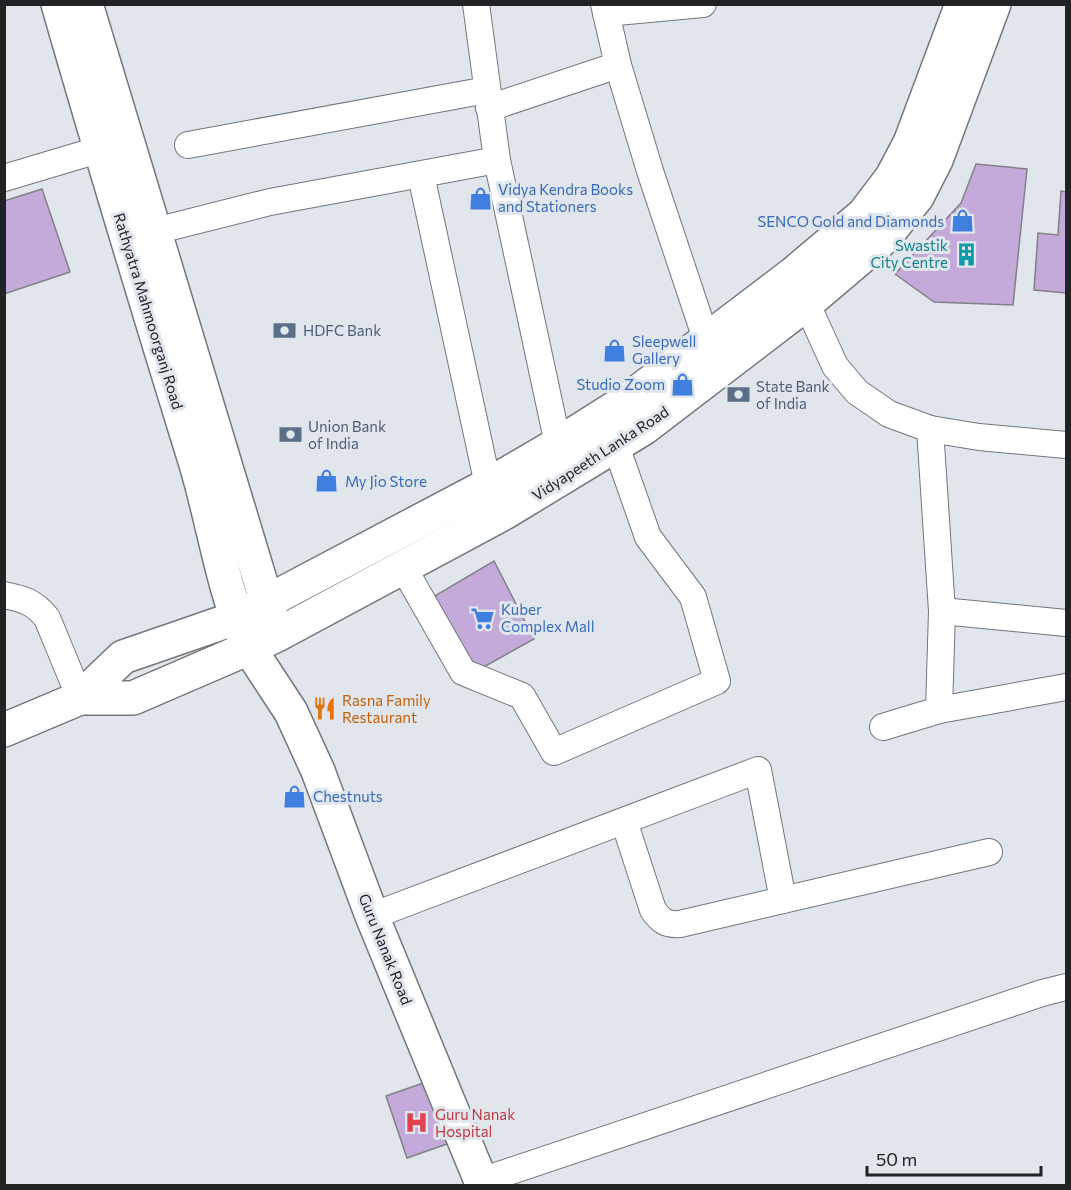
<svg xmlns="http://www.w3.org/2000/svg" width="1071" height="1190" font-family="Commissioner,sans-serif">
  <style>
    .building { fill: #c3aada; stroke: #838086; stroke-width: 1.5 }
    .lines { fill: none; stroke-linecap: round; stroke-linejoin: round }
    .street-casing { stroke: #72777c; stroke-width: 28 }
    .secondary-casing { stroke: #72777c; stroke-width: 36 }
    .primary-casing { stroke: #72777c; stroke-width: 36 }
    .street { stroke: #fff; stroke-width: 26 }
    .secondary { stroke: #fff; stroke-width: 33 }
    .primary { stroke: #fff; stroke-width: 33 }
    .labels { text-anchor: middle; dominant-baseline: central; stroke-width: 6; stroke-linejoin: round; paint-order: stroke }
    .shop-label { font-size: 15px; fill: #366cbe; stroke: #e1e6ec; text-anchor: start }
    .culture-label { font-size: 15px; fill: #0d838f; stroke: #e1e6ec; text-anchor: end }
    .street-label { font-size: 15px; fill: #202224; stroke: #e1e6ec }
    .service-label { font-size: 15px; fill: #4e5e75; stroke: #e1e6ec; text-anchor: start }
    .food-label { font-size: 15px; fill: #c56008; stroke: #e1e6ec; text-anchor: start }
    .health-label { font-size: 15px; fill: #be3a42; stroke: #e1e6ec; text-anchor: start }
  </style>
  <rect width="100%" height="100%" fill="#e1e6ec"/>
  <g class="building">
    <path d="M976 164 1027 169 1013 305 934 302 895 274 961 203Z"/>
    <path d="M42 189 70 272 4 294V201Z"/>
    <path d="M1061 191 1066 192V293L1034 290 1038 233 1058 235Z"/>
    <path d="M494 561 534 639 471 674 433 597Z"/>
    <path d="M426 1082 447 1144 407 1158 386 1096Z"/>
  </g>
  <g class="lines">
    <defs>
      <g id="street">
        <path d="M606 13 703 4"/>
        <path d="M618 65 650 171 706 339"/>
        <path d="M489 108 618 65 604 4"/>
        <path d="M188 145 487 90"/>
        <path d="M497 160 558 444"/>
        <path d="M421 175 488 485"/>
        <path d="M4 178 118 144"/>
        <path d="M155 231 270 202 497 160 476 4"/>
        <path d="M800 289 835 366 857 392 889 414 930 429 979 437 1066 445"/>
        <path d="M930 429 942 611 939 710"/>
        <path d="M403 567 463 672 522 696 554 752 717 681 693 597 648 537 616 446"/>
        <path d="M4 595C24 599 34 602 47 618L80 698"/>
        <path d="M942 611 1066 623"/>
        <path d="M883 727 939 710 1066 687"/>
        <path d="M624 821 653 910C661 921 666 925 680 924L989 852"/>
        <path d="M372 916 758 770 783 900"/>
        <path d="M481 1181 1042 993 1066 987"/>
      </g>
      <g id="secondary">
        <path d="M80 698H133L249 648 291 712 318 771 372 916 483 1186"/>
        <path d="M4 730 80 698 123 657 236 618"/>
      </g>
      <g id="primary">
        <path d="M58 4C102 157 148 309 195 461 214 523 222 589 249 648L277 635 504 513 644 428 806 304 885 237 917 197 936 160 994 4"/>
        <path d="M86 4 273 623"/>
        <path d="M236 618 488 485 558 444 626 401 793 274 864 214 892 177 910 143 962 4"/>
      </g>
    </defs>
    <use href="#street" class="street-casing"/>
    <use href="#secondary" class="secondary-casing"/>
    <use href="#primary" class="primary-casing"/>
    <use href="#street" class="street"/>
    <use href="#secondary" class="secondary"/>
    <use href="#primary" class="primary"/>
  </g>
  <defs>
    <symbol id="shop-bare" viewBox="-9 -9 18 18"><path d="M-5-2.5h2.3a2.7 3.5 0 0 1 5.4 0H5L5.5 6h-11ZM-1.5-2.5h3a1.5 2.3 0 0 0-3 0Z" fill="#3f7fe0" stroke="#e1e6ec" stroke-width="2.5" paint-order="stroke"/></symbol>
    <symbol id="building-bare" viewBox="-9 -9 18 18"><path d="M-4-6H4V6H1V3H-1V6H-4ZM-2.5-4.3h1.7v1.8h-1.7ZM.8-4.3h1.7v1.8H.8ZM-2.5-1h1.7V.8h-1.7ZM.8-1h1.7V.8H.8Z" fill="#0f9aa8" stroke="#e1e6ec" stroke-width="2.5" paint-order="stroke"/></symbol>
    <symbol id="bank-bare" viewBox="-9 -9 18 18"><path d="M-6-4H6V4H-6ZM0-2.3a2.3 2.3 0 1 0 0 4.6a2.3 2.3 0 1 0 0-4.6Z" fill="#5c6f8a" stroke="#e1e6ec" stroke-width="2.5" paint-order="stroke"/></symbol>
    <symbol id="supermarket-bare" viewBox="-9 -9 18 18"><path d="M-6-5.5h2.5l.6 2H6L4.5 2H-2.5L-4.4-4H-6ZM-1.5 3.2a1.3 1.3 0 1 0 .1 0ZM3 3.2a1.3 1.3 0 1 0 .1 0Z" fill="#3f7fe0" stroke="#e1e6ec" stroke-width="2.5" paint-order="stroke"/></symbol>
    <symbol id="restaurant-bare" viewBox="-9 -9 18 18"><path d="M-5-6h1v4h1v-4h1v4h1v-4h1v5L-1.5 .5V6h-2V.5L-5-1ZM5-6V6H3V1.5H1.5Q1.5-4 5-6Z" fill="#e8710a" stroke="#e1e6ec" stroke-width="2.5" paint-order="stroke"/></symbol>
    <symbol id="hospital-bare" viewBox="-9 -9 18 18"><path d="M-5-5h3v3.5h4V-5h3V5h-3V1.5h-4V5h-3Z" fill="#e0444e" stroke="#e1e6ec" stroke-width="2.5" paint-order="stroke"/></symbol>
  </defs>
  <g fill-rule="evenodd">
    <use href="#shop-bare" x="464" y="182" width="33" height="33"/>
    <use href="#shop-bare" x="946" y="204" width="33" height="33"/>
    <use href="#building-bare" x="950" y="238" width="33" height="33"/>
    <use href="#bank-bare" x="268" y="314" width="33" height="33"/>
    <use href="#shop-bare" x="598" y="334" width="33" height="33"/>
    <use href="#shop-bare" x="666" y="368" width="33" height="33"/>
    <use href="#bank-bare" x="722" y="378" width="33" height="33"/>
    <use href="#bank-bare" x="274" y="418" width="33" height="33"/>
    <use href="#shop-bare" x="310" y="464" width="33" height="33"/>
    <use href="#supermarket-bare" x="466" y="602" width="33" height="33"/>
    <use href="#restaurant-bare" x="308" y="692" width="33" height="33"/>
    <use href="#shop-bare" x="278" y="780" width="33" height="33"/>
    <use href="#hospital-bare" x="400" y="1106" width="33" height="33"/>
  </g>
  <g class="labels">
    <g class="shop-label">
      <text x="498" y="189">Vidya Kendra Books<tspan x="498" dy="17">and Stationers</tspan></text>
      <text x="944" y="221" text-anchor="end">SENCO Gold and Diamonds</text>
      <text x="632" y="341">Sleepwell<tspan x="632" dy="17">Gallery</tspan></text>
      <text x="665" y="384" text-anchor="end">Studio Zoom</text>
      <text x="345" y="481">My Jio Store</text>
      <text x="501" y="609">Kuber<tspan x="501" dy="17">Complex Mall</tspan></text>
      <text x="313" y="796">Chestnuts</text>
    </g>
    <g class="culture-label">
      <text x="948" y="245">Swastik<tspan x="948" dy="17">City Centre</tspan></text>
    </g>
    <g class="street-label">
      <text transform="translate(149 311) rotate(73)">Rathyatra Mahmoorganj Road</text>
      <text transform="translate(600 453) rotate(-33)">Vidyapeeth Lanka Road</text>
      <text transform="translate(386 949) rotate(68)">Guru Nanak Road</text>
    </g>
    <g class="service-label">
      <text x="303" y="330">HDFC Bank</text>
      <text x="756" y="386">State Bank<tspan x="756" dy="17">of India</tspan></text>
      <text x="308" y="426">Union Bank<tspan x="308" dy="17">of India</tspan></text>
    </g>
    <g class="food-label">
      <text x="342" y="700">Rasna Family<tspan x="342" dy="17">Restaurant</tspan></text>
    </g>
    <g class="health-label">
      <text x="435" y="1114">Guru Nanak<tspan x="435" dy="17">Hospital</tspan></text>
    </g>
  </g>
  <rect width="1071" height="1190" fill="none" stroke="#202224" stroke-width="12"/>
  <path d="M867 1166v9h174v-9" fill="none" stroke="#202224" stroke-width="3"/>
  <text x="876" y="1166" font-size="18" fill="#202224" stroke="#e1e6ec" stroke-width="4.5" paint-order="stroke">50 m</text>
</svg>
